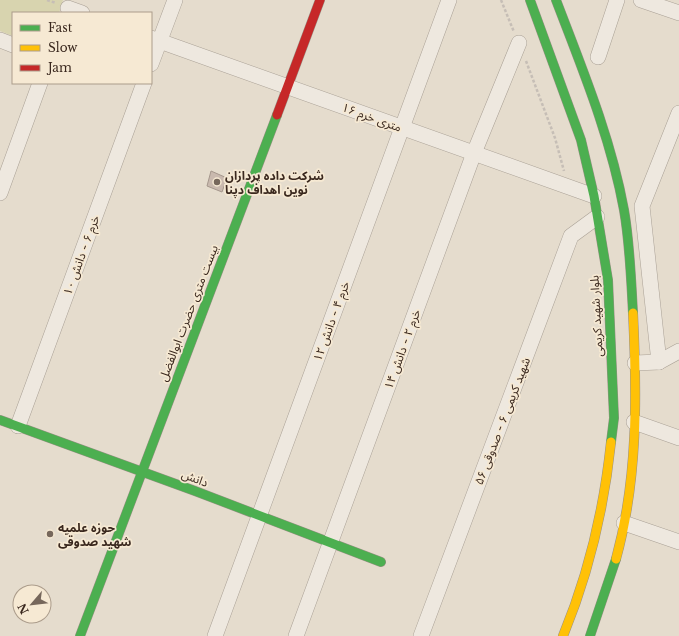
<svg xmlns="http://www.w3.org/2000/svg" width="679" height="636" font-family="'Libre Baskerville','Noto Sans Arabic',serif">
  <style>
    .green { fill: #d8d4af }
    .building { fill: #c9b9ae; stroke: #a5978c }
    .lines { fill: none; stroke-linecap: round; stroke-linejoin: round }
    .street-casing { stroke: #aaa196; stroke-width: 16 }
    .fast-casing { stroke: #9a9186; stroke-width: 10 }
    .slow-casing { stroke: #9a9186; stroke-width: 10 }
    .jam-casing { stroke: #9a9186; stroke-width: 10 }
    .path { stroke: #c6beb6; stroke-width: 2.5; stroke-dasharray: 3 2; stroke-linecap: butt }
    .street { stroke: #eee8df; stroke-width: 15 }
    .fast { stroke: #4caf50; stroke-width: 9 }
    .slow { stroke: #ffc107; stroke-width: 9 }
    .jam { stroke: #c62828; stroke-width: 9 }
    .poi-dot { fill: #76675b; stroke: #f6e9d3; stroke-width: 1.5 }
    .labels { text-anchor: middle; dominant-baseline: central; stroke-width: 3.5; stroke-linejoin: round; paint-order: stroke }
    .street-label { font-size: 12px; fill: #3a281e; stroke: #f6e9d3 }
    .poi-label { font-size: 12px; font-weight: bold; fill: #3a281e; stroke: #f6e9d3; text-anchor: start }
  </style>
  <rect width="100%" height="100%" fill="#e5dccd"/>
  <path class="green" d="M0 0H63L59 13H13V36L0 31Z"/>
  <path class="building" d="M211 171 227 178 222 192 207 186Z"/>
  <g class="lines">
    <defs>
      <g id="street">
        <path d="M641 0 679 13"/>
        <path d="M68 8 82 13"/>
        <path d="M151 38 594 196"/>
        <path d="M0 40 13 45"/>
        <path d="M598 57 617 0"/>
        <path d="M151 64 175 0"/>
        <path d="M0 193 40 83"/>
        <path d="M659 362 642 206 679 113"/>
        <path d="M635 363 659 362 679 351"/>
        <path d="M634 422 679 438"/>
        <path d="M18 426 144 83"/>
        <path d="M624 523 679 542"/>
        <path d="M215 636 449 0"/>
        <path d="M296 636 474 153 519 43"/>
        <path d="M421 636 571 236 597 217"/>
      </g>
      <g id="fast">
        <path d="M530 0 581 140 594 196 608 280 614 418 611 442"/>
        <path d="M556 0C582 68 611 138 624 210 630 244 631 279 633 313"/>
        <path d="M0 420 195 491 381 562"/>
        <path d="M80 636 277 115"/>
        <path d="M590 636 616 559"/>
      </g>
      <g id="slow">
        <path d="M616 559C638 479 637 395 633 313"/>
        <path d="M563 636C589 573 604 509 611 442"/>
      </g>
      <path id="jam" d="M277 115 320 0"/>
    </defs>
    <use href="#street" class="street-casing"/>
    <use href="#fast" class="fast-casing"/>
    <use href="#slow" class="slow-casing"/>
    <use href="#jam" class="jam-casing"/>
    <g class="path">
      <path d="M47 0 56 3"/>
      <path d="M501 0 514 32"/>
      <path d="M526 61 555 138 564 171"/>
    </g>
    <use href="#street" class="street"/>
    <use href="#fast" class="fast"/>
    <use href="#slow" class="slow"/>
    <use href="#jam" class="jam"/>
  </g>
  <g class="poi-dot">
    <circle cx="217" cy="182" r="4"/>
    <circle cx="50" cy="534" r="4"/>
  </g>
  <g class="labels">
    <g class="street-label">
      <text transform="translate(372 117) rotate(20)">۱۶ متری خرم</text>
      <text transform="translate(81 255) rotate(-70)">خرم ۶ - دانش ۱۰</text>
      <text transform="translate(188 313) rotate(-69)">بیست متری حضرت ابوالفضل</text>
      <text transform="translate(596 316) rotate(-93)">بلوار شهید کریمی</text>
      <text transform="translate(331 321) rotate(-70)">خرم ۴ - دانش ۱۲</text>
      <text transform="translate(402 349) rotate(-70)">خرم ۲ - دانش ۱۴</text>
      <text transform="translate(502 421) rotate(-69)">شهید کریمی ۶ - صدوقی ۵۶</text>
      <text transform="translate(195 478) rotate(21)">دانش</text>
    </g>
    <g class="poi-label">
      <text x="225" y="175">شرکت داده پردازان<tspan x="225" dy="14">نوین اهداف دپنا</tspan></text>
      <text x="58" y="527">حوزه علمیه<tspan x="58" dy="14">شهید صدوقی</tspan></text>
    </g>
  </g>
  <rect x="12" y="12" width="140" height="72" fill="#f6e9d3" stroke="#ab9c8b"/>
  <rect x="20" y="25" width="20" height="6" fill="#4caf50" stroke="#ab9c8b"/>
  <text x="48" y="32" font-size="12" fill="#3a281e">Fast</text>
  <rect x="20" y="45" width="20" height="6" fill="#ffc107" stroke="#ab9c8b"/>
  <text x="48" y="52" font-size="12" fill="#3a281e">Slow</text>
  <rect x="20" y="65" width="20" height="6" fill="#c62828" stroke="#ab9c8b"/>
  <text x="48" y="72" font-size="12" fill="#3a281e">Jam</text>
  <g transform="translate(32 604) rotate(242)"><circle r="19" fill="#f6e9d3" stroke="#ab9c8b"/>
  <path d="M0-3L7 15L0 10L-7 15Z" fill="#76675b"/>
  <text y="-6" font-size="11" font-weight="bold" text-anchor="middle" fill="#3a281e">N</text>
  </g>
</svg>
